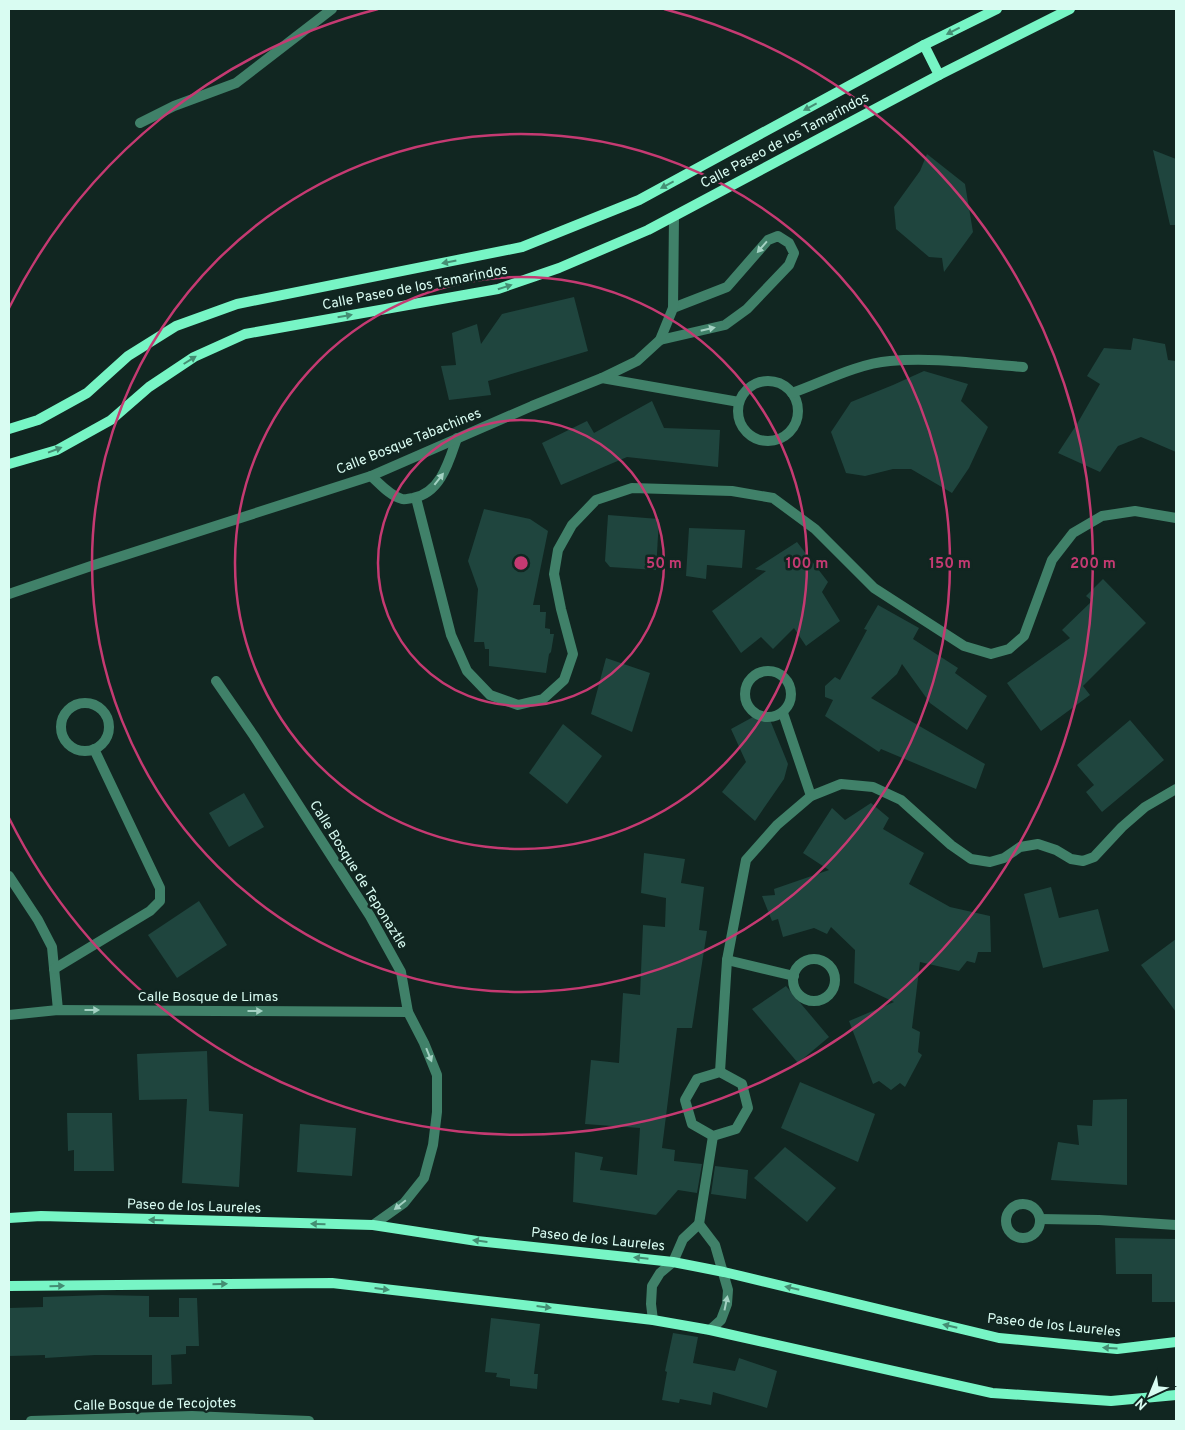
<svg xmlns="http://www.w3.org/2000/svg" width="1185" height="1430" font-family="Overpass,sans-serif">
  <style>
    .building { fill: #1f453e }
    .lines { fill: none; stroke-linecap: round; stroke-linejoin: round }
    .street { stroke: #408169; stroke-width: 10 }
    .secondary { stroke: #77f5c5; stroke-width: 10 }
    .oneway { fill: #448e73 }
    .oneway2 { fill: #a3d1c2 }
    .ring { fill: none; stroke: #c53a72; stroke-width: 2.5 }
    .labels { text-anchor: middle; dominant-baseline: central; stroke-width: 5; stroke-linejoin: round; paint-order: stroke }
    .street-label { font-size: 14px; fill: #d9fcf2; stroke: #112621 }
    .centre { fill: #c53a72; stroke: #112621; stroke-width: 2.5 }
    .ring-label { font-size: 15px; text-anchor: middle; font-weight: bold; fill: #c53a72; stroke: #112621; stroke-width: 5; stroke-linejoin: round; paint-order: stroke }
  </style>
  <rect width="100%" height="100%" fill="#112621"/>
  <g class="building">
    <path d="M1153 150 1176 159V225H1170Z"/>
    <path d="M927 154 965 184 973 232 944 272 942 258 929 257 896 229 894 207 920 171Z"/>
    <path d="M574 297 588 351 488 381 491 395 449 400 441 366 456 365 452 333 477 324 481 344 502 314Z"/>
    <path d="M1133 338 1165 344 1168 360 1176 361V452L1141 437 1118 446 1100 472 1058 453 1077 424 1100 384 1087 376 1104 348 1131 350Z"/>
    <path d="M924 371 968 384 961 401 988 427 969 468 952 493 911 469H893L865 476 846 473 831 432 851 402 893 385Z"/>
    <path d="M652 401 664 428 720 430 718 467 627 457 561 485 542 443 587 421 594 433Z"/>
    <path d="M484 509 530 519 548 531 533 605H540V612H546L545 628 550 629V634H554L551 652 549 654 546 673 489 666V649H485L484 642H474L478 589 468 561Z"/>
    <path d="M608 515 659 519 656 570 610 567 605 561Z"/>
    <path d="M689 528 745 530 742 568 707 565 706 579 686 576Z"/>
    <path d="M797 542 828 582 822 592 840 621 806 646 794 628 773 649 761 637 741 653 712 611 766 571 755 569Z"/>
    <path d="M1103 579 1146 623 1083 686 1090 695 1041 731 1007 683 1070 638 1062 630 1092 601 1086 596Z"/>
    <path d="M878 605 919 628 913 639 958 668 955 673 987 696 967 730 930 703 902 664 897 674 871 698 985 764 976 789 881 749 879 752 825 716 833 700 825 697V686L835 677 840 680 867 630 864 629Z"/>
    <path d="M606 658 650 673 632 732 591 714Z"/>
    <path d="M766 710 788 764 784 779 755 821 722 792 746 762 731 729Z"/>
    <path d="M1130 720 1164 760 1102 812 1086 792 1094 785 1077 765Z"/>
    <path d="M563 724 602 756 567 804 529 773Z"/>
    <path d="M244 793 264 827 229 847 209 813Z"/>
    <path d="M871 803 889 818 883 829 924 853 909 884 950 907 990 916 991 952H978L975 963 967 961 959 971 920 962 912 1028 920 1032 918 1052 922 1055 905 1087 900 1083 891 1090 879 1081 873 1084 849 1021 894 1002 854 983 855 950 831 927 827 934 814 928 783 937 778 919 772 921 762 896 775 895 774 889 829 870 803 853 832 808 845 820Z"/>
    <path d="M644 853 685 859 681 883 704 887 699 930 707 931 692 1028H677L662 1148 675 1150 674 1161 702 1164 697 1193 678 1190 656 1215 573 1202 575 1152 603 1157 600 1170 637 1175 640 1128 585 1124 591 1060 619 1063 623 993 640 995 643 925 665 927 666 898 641 893Z"/>
    <path d="M1051 887 1059 918 1098 909 1109 951 1043 968 1024 894Z"/>
    <path d="M199 901 227 945 177 978 148 935Z"/>
    <path d="M1176 939V1012L1141 965Z"/>
    <path d="M786 986 829 1037 798 1063 752 1009Z"/>
    <path d="M207 1051 209 1111 243 1114 239 1187 182 1183 187 1099 139 1100 137 1054Z"/>
    <path d="M800 1082 875 1114 858 1162 781 1128Z"/>
    <path d="M1127 1099V1185L1051 1180 1058 1142 1079 1145 1077 1125 1092 1126 1093 1100Z"/>
    <path d="M67 1113H112L114 1171H74V1150L68 1151Z"/>
    <path d="M300 1124 356 1128 352 1176 297 1172Z"/>
    <path d="M785 1147 836 1188 807 1222 754 1178Z"/>
    <path d="M715 1166 748 1170 746 1199 711 1194Z"/>
    <path d="M1115 1238 1176 1239V1302H1152V1274H1116Z"/>
    <path d="M102 1295 149 1296V1317H179V1298H197L199 1346H186V1354L171 1355 172 1384 152 1385V1355H95L45 1358V1355L9 1356V1308L43 1307V1297Z"/>
    <path d="M491 1318 540 1324 534 1374H538L537 1389 510 1386V1379L496 1377 497 1373 485 1372Z"/>
    <path d="M673 1333 698 1337 693 1363 735 1371 739 1358 777 1371 767 1408 713 1392 711 1405 680 1399 679 1403 662 1400 667 1372 665 1371Z"/>
  </g>
  <g class="lines">
    <g class="street">
      <path d="M140 123 174 106 236 83 332 9"/>
      <path d="M660 340 725 325 747 309 789 265 794 253 789 243 778 236 768 240 727 287 673 308"/>
      <path d="M602 378 739 402"/>
      <circle cx="768" cy="411" r="30"/>
      <path d="M792 393C823 382 856 364 890 361 934 357 979 364 1023 367"/>
      <path d="M371 476C380 484 390 496 402 499 405 500 410 498 413 498 441 493 449 461 457 438"/>
      <path d="M416 498 451 635 467 671 490 695 518 705 543 699 564 680 573 654 561 609 554 574 558 550 572 525 596 500 632 488 732 491 773 498 815 529 874 588 964 646 991 654 1009 649 1024 636 1052 560 1073 533 1102 516 1135 511 1176 518"/>
      <path d="M9 594 91 566 371 476 532 406 602 378 637 361 660 340 673 308 674 217"/>
      <circle cx="768" cy="694" r="23"/>
      <path d="M216 681 254 736 370 916 401 972 408 1012 424 1043 437 1075V1112L433 1145 424 1178 404 1203 373 1225"/>
      <circle cx="85" cy="727" r="24"/>
      <path d="M783 713 811 796"/>
      <path d="M9 876 38 920 52 947 58 1010"/>
      <circle cx="814" cy="980" r="21"/>
      <path d="M727 960 794 976"/>
      <path d="M54 969 150 911 160 901V888L94 749"/>
      <path d="M9 1015 58 1010 408 1012"/>
      <path d="M720 1072 727 960 746 860 777 825 811 796 841 784 873 787 901 800 951 845 971 859 990 862 1004 858 1020 847 1038 844 1056 850 1071 859 1083 861 1094 857 1122 827 1145 807 1176 789"/>
      <path d="M720 1072 742 1084 748 1108 736 1129 713 1136 692 1124 685 1100 697 1079Z"/>
      <circle cx="1023" cy="1221" r="17"/>
      <path d="M1040 1219 1099 1220 1176 1225"/>
      <path d="M699 1224 713 1136"/>
      <path d="M653 1320 651 1304 652 1286 660 1273 673 1262 683 1239 699 1224 715 1245 728 1290 727 1304 721 1320 710 1330"/>
      <path d="M31 1421 192 1416 309 1421"/>
    </g>
    <g class="secondary">
      <path d="M924 45 939 75"/>
      <path d="M9 429 38 420 87 393 128 356 176 326 237 304 522 247 639 200 924 45 997 9"/>
      <path d="M9 464 57 450 111 420 149 387 194 357 245 334 498 289 559 268 648 230 939 75 1070 9"/>
      <path d="M9 1218 41 1216 373 1225 477 1241 673 1262 724 1272 999 1338 1117 1349 1176 1342"/>
      <path d="M9 1286 332 1283 653 1320 710 1330 992 1393 1111 1401 1176 1395"/>
    </g>
  </g>
  <defs><path id="oneway-solid" d="M-6-.8H1V-3.2L6.5 0L1 3.2V.8H-6Z" transform="scale(1.25)"/></defs>
  <g class="oneway">
    <use href="#oneway-solid" transform="translate(953 31) rotate(153)"/>
    <use href="#oneway-solid" transform="translate(810 107) rotate(152)"/>
    <use href="#oneway-solid" transform="translate(667 185) rotate(152)"/>
    <use href="#oneway-solid" transform="translate(449 262) rotate(169)"/>
    <use href="#oneway-solid" transform="translate(505 287) rotate(-18)"/>
    <use href="#oneway-solid" transform="translate(345 316) rotate(-10)"/>
    <use href="#oneway-solid" transform="translate(190 360) rotate(-32)"/>
    <use href="#oneway-solid" transform="translate(55 450) rotate(-21)"/>
    <use href="#oneway-solid" transform="translate(156 1220) rotate(-178)"/>
    <use href="#oneway-solid" transform="translate(318 1224) rotate(-178)"/>
    <use href="#oneway-solid" transform="translate(480 1241) rotate(-173)"/>
    <use href="#oneway-solid" transform="translate(641 1258) rotate(-174)"/>
    <use href="#oneway-solid" transform="translate(220 1284) rotate(-1)"/>
    <use href="#oneway-solid" transform="translate(57 1286) rotate(-1)"/>
    <use href="#oneway-solid" transform="translate(792 1288) rotate(-167)"/>
    <use href="#oneway-solid" transform="translate(382 1289) rotate(7)"/>
    <use href="#oneway-solid" transform="translate(544 1307) rotate(7)"/>
    <use href="#oneway-solid" transform="translate(950 1326) rotate(-167)"/>
    <use href="#oneway-solid" transform="translate(1110 1348) rotate(-176)"/>
  </g>
  <g class="oneway2">
    <use href="#oneway-solid" transform="translate(762 247) rotate(131)"/>
    <use href="#oneway-solid" transform="translate(708 329) rotate(-13)"/>
    <use href="#oneway-solid" transform="translate(439 479) rotate(-52)"/>
    <use href="#oneway-solid" transform="translate(92 1010)"/>
    <use href="#oneway-solid" transform="translate(255 1011)"/>
    <use href="#oneway-solid" transform="translate(429 1055) rotate(68)"/>
    <use href="#oneway-solid" transform="translate(400 1205) rotate(141)"/>
    <use href="#oneway-solid" transform="translate(726 1303) rotate(-78)"/>
  </g>
  <g class="ring">
    <circle cx="521" cy="563" r="143"/>
    <circle cx="521" cy="563" r="286"/>
    <circle cx="521" cy="563" r="429"/>
    <path d="M9 308A572 572 0 0 1 378 9M664 9A572 572 0 1 1 9 818"/>
  </g>
  <g class="labels">
    <g class="street-label">
      <text transform="translate(785 141) rotate(-28)">Calle Paseo de los Tamarindos</text>
      <text transform="translate(415 288) rotate(-11)">Calle Paseo de los Tamarindos</text>
      <text transform="translate(409 442) rotate(-22)">Calle Bosque Tabachines</text>
      <text transform="translate(358 875) rotate(58)">Calle Bosque de Teponaztle</text>
      <text x="208" y="997">Calle Bosque de Limas</text>
      <text transform="translate(194 1207) rotate(2)">Paseo de los Laureles</text>
      <text transform="translate(598 1240) rotate(6)">Paseo de los Laureles</text>
      <text transform="translate(1054 1326) rotate(6)">Paseo de los Laureles</text>
      <text transform="translate(155 1405) rotate(-1)">Calle Bosque de Tecojotes</text>
    </g>
  </g>
  <circle cx="521" cy="563" r="8" class="centre"/>
  <g class="ring-label">
    <text x="664" y="568">50 m</text>
    <text x="807" y="568">100 m</text>
    <text x="950" y="568">150 m</text>
    <text x="1093" y="568">200 m</text>
  </g>
  <rect width="1185" height="1430" fill="none" stroke="#d9fcf2" stroke-width="20"/>
  <g transform="translate(1150 1395) rotate(224)" stroke="#112621" stroke-width="4" paint-order="stroke">
  <path d="M0-4L9 19L0 12L-9 19Z" fill="#d9fcf2"/>
  <text y="-8" font-size="14" font-weight="bold" text-anchor="middle" fill="#d9fcf2">N</text>
  </g>
</svg>
